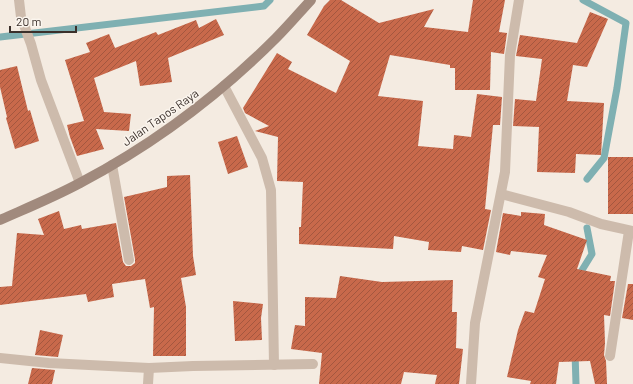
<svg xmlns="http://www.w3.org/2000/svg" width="633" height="384" font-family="Barlow,sans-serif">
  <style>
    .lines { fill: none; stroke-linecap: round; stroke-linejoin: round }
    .stream { stroke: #7fb0b2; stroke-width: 7 }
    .building { fill: url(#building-hatch) }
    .street { stroke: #cdbbac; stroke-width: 10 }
    .secondary { stroke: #a18a7d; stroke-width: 10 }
    .labels { text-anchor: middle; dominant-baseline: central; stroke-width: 3; stroke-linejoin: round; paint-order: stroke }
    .street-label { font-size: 12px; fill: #3b302b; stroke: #fbf5ee }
  </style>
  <defs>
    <pattern id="building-hatch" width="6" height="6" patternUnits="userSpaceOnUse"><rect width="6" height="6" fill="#c8694b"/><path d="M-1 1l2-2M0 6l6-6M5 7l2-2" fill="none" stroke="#a4573f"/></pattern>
  </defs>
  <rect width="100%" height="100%" fill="#f4ebe1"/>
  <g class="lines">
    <g class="stream">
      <path d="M583 0 626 23 617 88 604 158 587 179"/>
      <path d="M0 37 264 6 270 0"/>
      <path d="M578 278 579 275 592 254 587 228"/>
      <path d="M575 352 576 384"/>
    </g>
  </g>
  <g class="building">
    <path d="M330 0H341L379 23 434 9 424 27 468 32 473 0H505L499 32 507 33 504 54 491 52 490 90H455V68H450V65L390 55 378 96 423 101 418 146 453 149 454 135 471 137 477 94 502 97 500 125H493L485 209 491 210 483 250 462 246 461 252 428 250 429 242 394 236 393 249 299 244V227H301L303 182 277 181 278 137 255 131 269 126 245 113 243 108 277 53 292 62 288 69 336 93 350 61 307 35 324 6Z"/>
    <path d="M590 12 608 19 587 67 573 65 567 101 604 103 601 155 576 154 575 173 537 172 539 127 513 126 515 99 536 101 542 59 516 56 520 35 577 43Z"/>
    <path d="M216 19 224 35 168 58 172 82 140 86 136 61 94 78 104 112 131 114 129 131 96 129 104 149 77 156 70 137 67 125 84 121 65 60 90 52 86 43 109 34 115 48 156 32 158 35 196 20 199 28Z"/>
    <path d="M17 66 28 111 30 110 39 141 15 149 6 118 7 117 0 87V70Z"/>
    <path d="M237 136 248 167 228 174 218 142Z"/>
    <rect x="608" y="157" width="25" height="57"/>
    <path d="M190 175 193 256 196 275 181 278 186 307V356H153L154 307 150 308 145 279 112 284 114 297 88 302 86 294 0 305V287L12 286 17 233 44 235 38 219 59 211 64 229 81 225 82 229 116 223 123 262 126 266H131L135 263V259L124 197 167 187V176Z"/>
    <path d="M521 212 545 214 544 225 587 240 577 269 611 276 610 281H615L610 316 604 315 605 343 604 355 606 361 607 384H595L590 361 559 362 556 384H530L531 381 507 377 518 330 525 311 534 313 545 279 538 277 547 255 511 251 510 255 496 252 503 213 521 216Z"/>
    <path d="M340 276 382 282 453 280 452 312H457L456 348 463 349 459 384H435L437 375 404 372 401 384H319L322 353 291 349 295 325 305 326V297L336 298Z"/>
    <path d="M628 284H633V320L622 318Z"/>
    <path d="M233 301 263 304 261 318 262 340 235 341Z"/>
    <path d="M40 330 63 335 58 357 35 355Z"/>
    <path d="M32 368 55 370 52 384H28Z"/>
  </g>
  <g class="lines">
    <g class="street">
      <path d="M19 0 21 17 31 44 41 80 80 183"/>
      <path d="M224 86 262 158 271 190 274 365"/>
      <path d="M112 165 129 260"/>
      <path d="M501 194 569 212 601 224 633 231"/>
      <path d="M610 356 629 231"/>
      <path d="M0 358 49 363 149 368 193 366 313 364"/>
      <path d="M148 384 149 368"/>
      <path d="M471 384 475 323 505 172 510 55 519 0"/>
    </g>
    <path class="secondary" d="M0 220C27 208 54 197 80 183 152 145 218 96 276 38 288 26 299 13 311 0"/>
  </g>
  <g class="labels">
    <g class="street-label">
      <text transform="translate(160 117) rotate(-35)">Jalan Tapos Raya</text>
    </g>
  </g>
  <path d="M10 26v6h66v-6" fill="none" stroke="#3b302b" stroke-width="2"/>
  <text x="16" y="26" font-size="12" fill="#3b302b" stroke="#fbf5ee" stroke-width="3" paint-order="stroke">20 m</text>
</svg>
